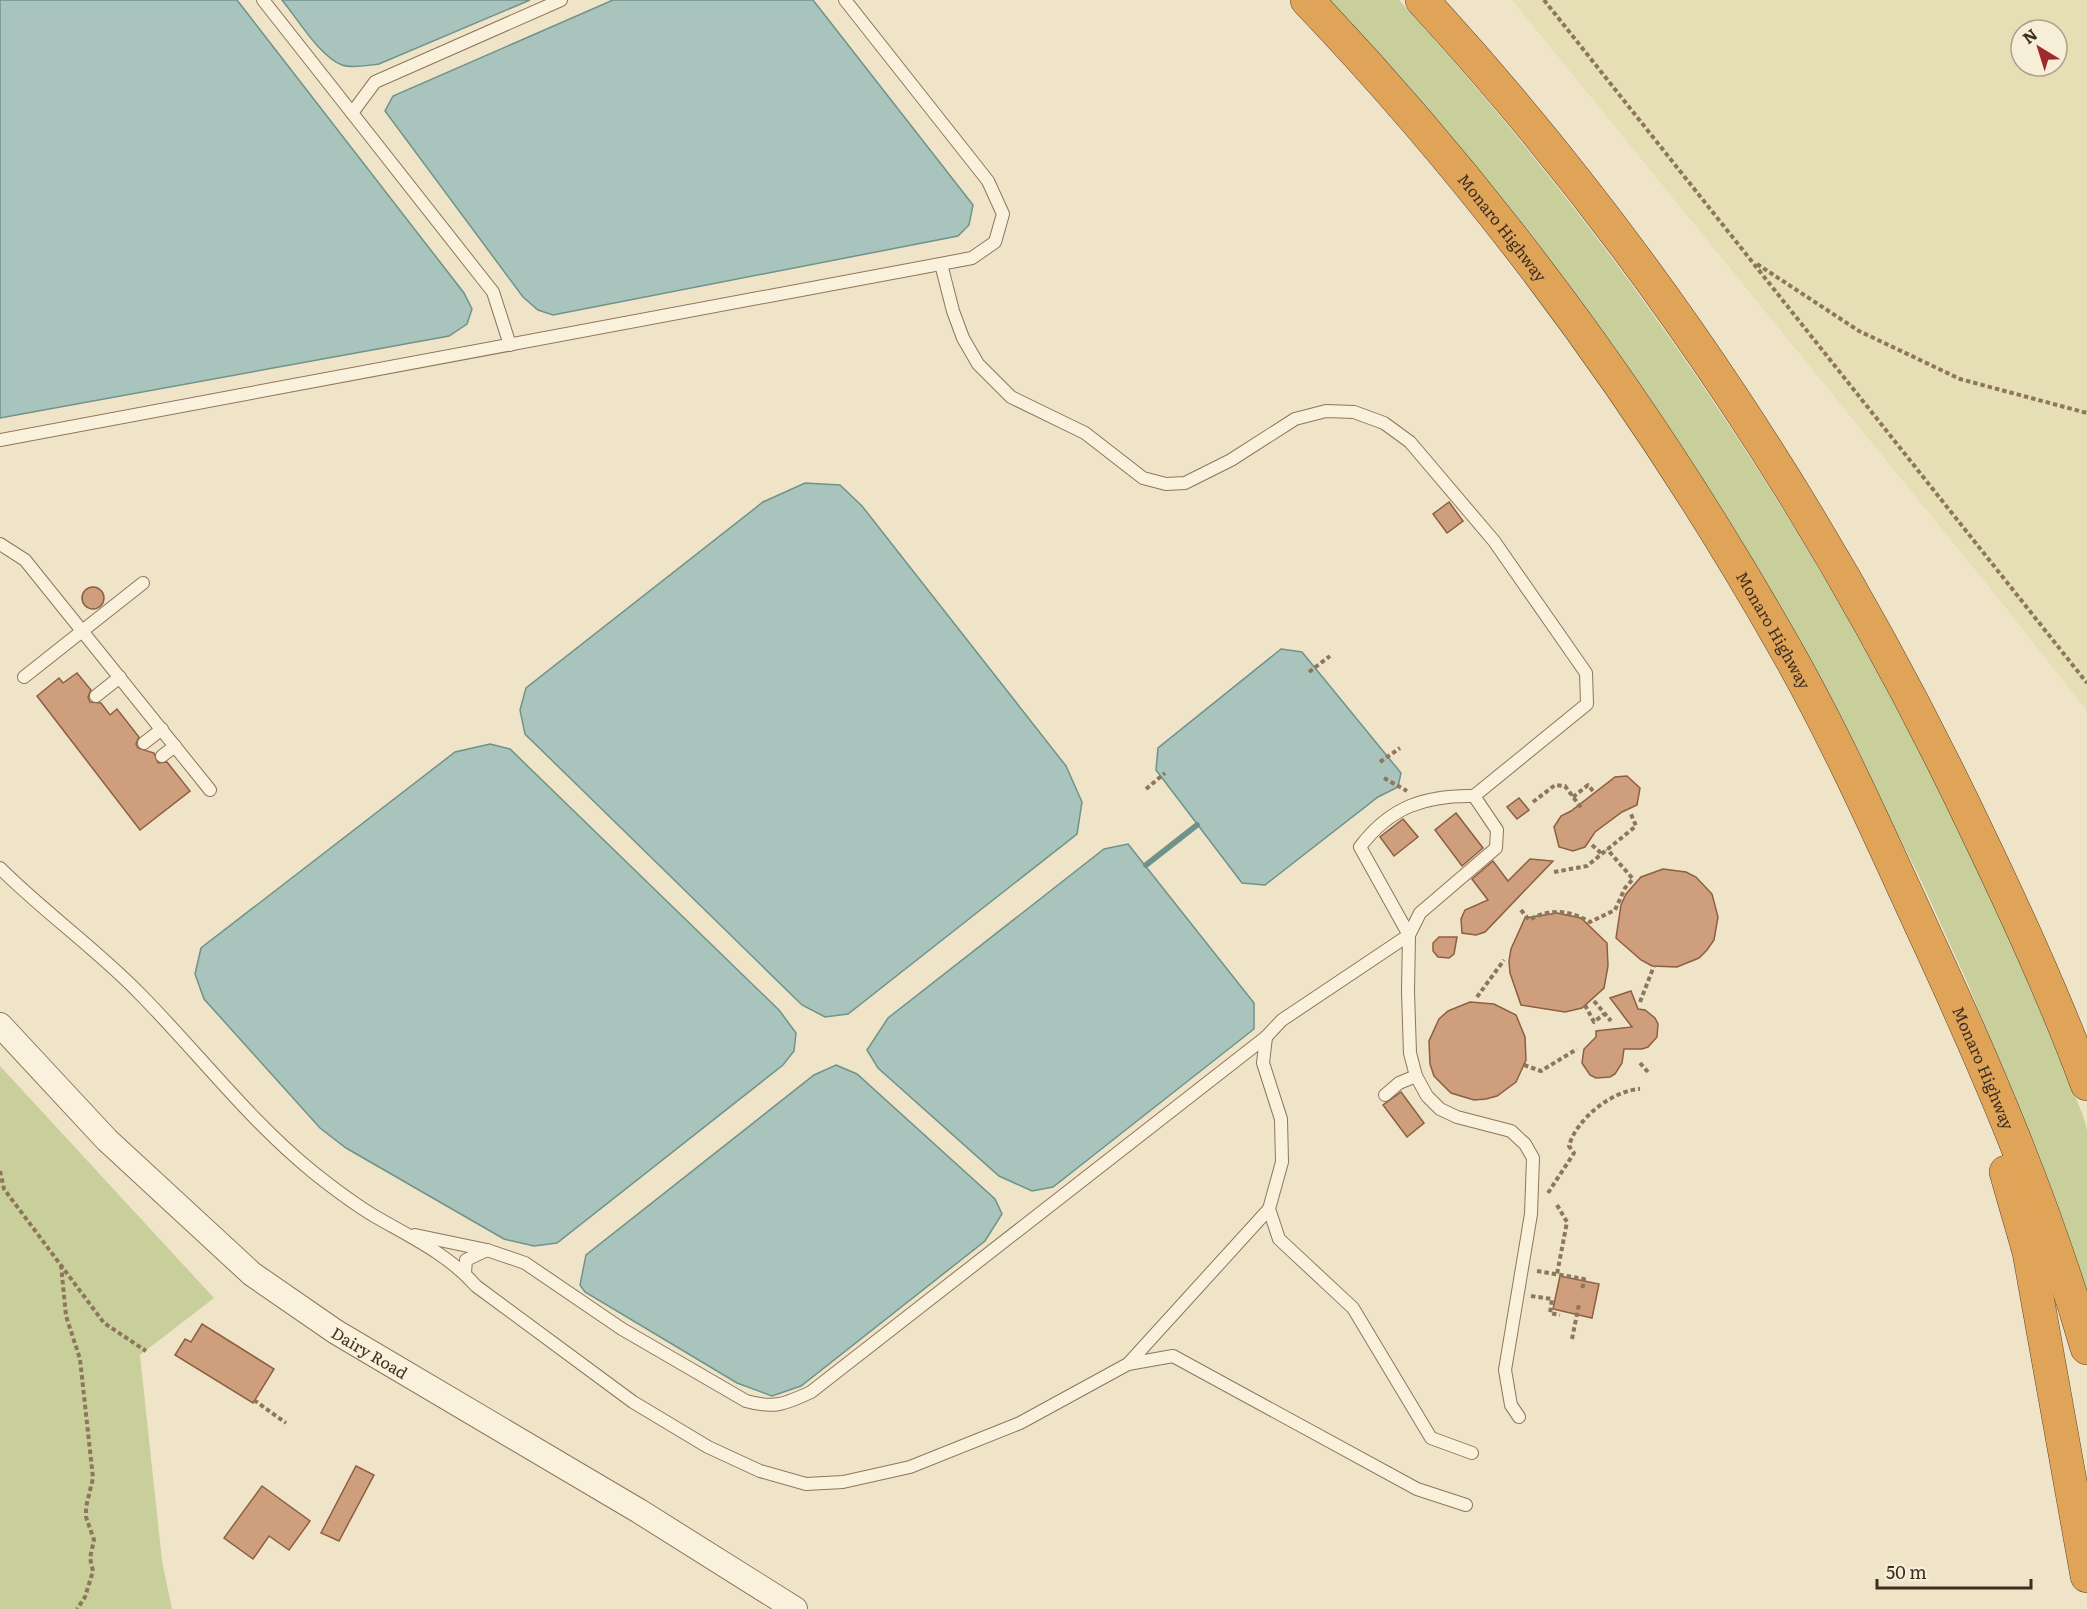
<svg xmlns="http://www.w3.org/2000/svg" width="2087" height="1609" font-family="Literata,serif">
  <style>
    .farmland { fill: #e6deb5; fill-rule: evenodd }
    .green { fill: #c9cf9b }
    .water { fill: #a9c4bc; stroke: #6f938a; stroke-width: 1.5 }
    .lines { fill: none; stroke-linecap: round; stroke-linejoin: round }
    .stream { stroke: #6f938a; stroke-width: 6 }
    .building { fill: #cf9f7d; stroke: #8d5f41; stroke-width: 1.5 }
    .service-casing { stroke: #8d765c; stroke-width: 14 }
    .minor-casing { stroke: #8d765c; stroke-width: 26 }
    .motorway-casing { stroke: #5b4430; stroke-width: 34 }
    .path { stroke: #8d765c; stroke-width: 4; stroke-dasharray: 4.5 3; stroke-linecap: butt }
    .service { stroke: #faf1dc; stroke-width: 12 }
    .minor { stroke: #faf1dc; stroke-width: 24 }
    .motorway { stroke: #e0a458; stroke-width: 33 }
    .labels { text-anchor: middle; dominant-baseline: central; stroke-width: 5; stroke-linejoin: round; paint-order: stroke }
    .street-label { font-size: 16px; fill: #3d2e20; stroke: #f7eed8 }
  </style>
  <rect width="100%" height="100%" fill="#f0e4c8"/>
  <path class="farmland" d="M1512 0H2087V711L1998 598ZM2021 30H2057V66H2021Z"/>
  <g class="green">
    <path d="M1323 0H1399C1646 271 1847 580 1998 914 2022 967 2044 1020 2066 1074 2072 1092 2084 1112 2087 1131 2087 1147 2087 1167 2087 1183 2087 1224 2087 1264 2087 1305L2037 1159 1968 984 1919 876 1828 697Z"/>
    <path d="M0 1066 214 1298 140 1355 162 1561 172 1609H0Z"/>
  </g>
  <g class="water">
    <path d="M0 0H237L464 293 472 309 467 324 449 336 0 418Z"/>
    <path d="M282 0H530L379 64C368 65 353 69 342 65 320 57 297 18 282 0Z"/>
    <path d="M613 0H813L973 205 969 225 958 236 553 315 538 310 523 297 385 111 393 96Z"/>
    <path d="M805 483 840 485 862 506 1066 766 1082 802 1077 834 848 1014 825 1017 802 1005 525 734 520 710 526 688 763 502Z"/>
    <path d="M1281 649 1302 652 1401 773 1398 787 1378 797 1265 885 1242 883 1156 770 1158 748Z"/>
    <path d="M490 744 510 749 779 1010 796 1033 794 1051 783 1065 557 1243 534 1246 504 1239 346 1148 320 1128 204 999 195 974 201 948 455 752Z"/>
    <path d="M1128 844 1254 1003V1029L1053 1187 1032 1191 999 1176 878 1068 867 1050 888 1018 1104 849Z"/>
    <path d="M836 1065 857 1074 995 1199 1002 1214 985 1241 801 1386 772 1396 737 1383 585 1292 580 1285 586 1255 814 1075Z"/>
  </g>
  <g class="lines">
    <path class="stream" d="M1146 865 1197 825"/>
  </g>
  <g class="building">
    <path d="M1449 502 1463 521 1447 533 1433 514Z"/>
    <circle cx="93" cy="598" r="11"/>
    <path d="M77 673 91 690 88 697 90 702 101 703 110 715 117 709 139 737 136 744 138 748 154 753 158 763 167 762 190 791 140 830 37 696 59 678 63 683Z"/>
    <path d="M1627 776 1640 788 1637 805 1622 812 1595 832 1585 847 1573 851 1559 847 1554 827 1561 816 1571 811 1615 777Z"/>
    <path d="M1519 798 1529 810 1517 819 1507 807Z"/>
    <path d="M1456 813 1483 848 1462 866 1435 830Z"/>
    <path d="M1403 819 1418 837 1394 856 1380 837Z"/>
    <path d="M1530 859 1553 861 1485 932 1476 935 1462 933 1461 919 1465 910 1488 900 1472 879 1493 861 1508 881Z"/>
    <path d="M1663 869 1686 872 1696 877 1712 894 1718 917 1714 940 1707 950 1699 958 1677 967 1652 966 1641 960 1616 938 1621 905 1626 894 1641 877Z"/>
    <path d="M1557 913 1581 918 1607 943 1608 966 1604 988 1582 1008 1565 1012 1521 1005 1510 973 1509 961 1511 949 1525 918Z"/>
    <path d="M1439 937H1457L1454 954 1449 958 1438 957 1433 951V943Z"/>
    <path d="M1631 991 1638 1009 1645 1010 1655 1018 1658 1024 1657 1037 1648 1047 1642 1049H1624L1622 1063 1615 1074 1610 1077 1596 1078 1590 1075 1582 1063 1584 1049 1596 1037V1031L1632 1027 1610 998Z"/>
    <path d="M1470 1002 1494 1004 1516 1015 1525 1037 1526 1060 1516 1082 1497 1096 1486 1099 1474 1100 1451 1093 1434 1076 1430 1064 1429 1041 1439 1019 1448 1011Z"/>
    <path d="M1401 1092 1424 1123 1407 1137 1383 1105Z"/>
    <path d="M1560 1276 1599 1284 1592 1318 1553 1309Z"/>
    <path d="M202 1324 274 1369 253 1403 175 1355 185 1339 191 1342Z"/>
    <path d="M356 1466 374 1475 339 1541 321 1533Z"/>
    <path d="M262 1486 310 1521 289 1550 269 1536 253 1559 224 1538Z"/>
  </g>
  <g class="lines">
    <defs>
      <g id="service">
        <path d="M263 0 493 292 510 345"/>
        <path d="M352 113 375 82 561 0"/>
        <path d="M941 264 953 311 963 338 978 364 1011 397 1085 433 1143 478 1166 484 1185 483 1231 460 1295 419 1326 411 1354 412 1384 423 1410 442 1494 541 1586 673 1587 704 1474 796 1497 830 1496 848 1420 913 1409 935 1408 991 1410 1053 1416 1076 1427 1096 1440 1109 1457 1117 1511 1131 1525 1144 1533 1158 1531 1214 1505 1370 1511 1405 1519 1417"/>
        <path d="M0 440 972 258 995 242 1003 214 988 181 845 0"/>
        <path d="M0 544 25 560 210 790"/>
        <path d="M24 677 143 583"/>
        <path d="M96 696 120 677"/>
        <path d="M144 743 162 729"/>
        <path d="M162 756 175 746"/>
        <path d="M0 868C45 913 98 950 142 996 199 1054 250 1121 313 1172 333 1188 354 1204 376 1217 411 1237 449 1255 476 1286L633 1402 708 1447 760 1471 806 1484 843 1482 910 1467 1020 1423 1128 1364 1173 1356 1417 1489 1466 1505"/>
        <path d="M1409 935 1360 847C1390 807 1425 795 1474 796"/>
        <path d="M1266 1037 1263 1063 1281 1119 1282 1162 1269 1209 1279 1239 1353 1308 1431 1438 1472 1453"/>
        <path d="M1385 1095 1399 1083 1416 1076"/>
        <path d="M415 1235 487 1250 525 1263 622 1329 746 1401C774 1409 785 1404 811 1392L1266 1037 1282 1020 1409 935"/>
        <path d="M465 1273 466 1260 487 1250"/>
        <path d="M1128 1364 1269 1209"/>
      </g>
      <g id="minor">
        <path id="s1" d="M0 1025 107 1140 252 1274 336 1332 639 1511 795 1609"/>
      </g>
      <g id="motorway">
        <path id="s2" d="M1307 0C1492 194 1652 413 1784 646 1836 737 1879 834 1923 930 1986 1066 2045 1203 2087 1348"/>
        <path d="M1422 0C1650 248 1836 533 1979 836 2018 917 2056 1000 2087 1084"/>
        <path d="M2006 1172 2029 1252 2087 1576"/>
      </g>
    </defs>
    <use href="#service" class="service-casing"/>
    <use href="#minor" class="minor-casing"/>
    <use href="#motorway" class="motorway-casing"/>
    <g class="path">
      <path d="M1544 0 2087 683"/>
      <path d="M1757 264 1859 331 1960 379 2087 413"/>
      <path d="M1309 672 1330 656"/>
      <path d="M1380 762 1400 748"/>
      <path d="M1384 778 1407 791"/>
      <path d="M1146 789 1165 773"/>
      <path d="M1573 797 1588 785 1593 791"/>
      <path d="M1533 802 1555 785 1565 786 1582 809"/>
      <path d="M1592 845 1602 854"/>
      <path d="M1554 872 1587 866 1636 826 1631 814"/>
      <path d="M1521 910 1529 920C1550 908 1569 910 1590 922L1615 910 1625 888 1633 879 1607 849"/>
      <path d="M1477 997 1504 960"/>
      <path d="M1594 1001 1611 1021"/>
      <path d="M1640 1002 1654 966"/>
      <path d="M1585 1005 1594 1022 1604 1014"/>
      <path d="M1640 1063 1648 1072"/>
      <path d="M1524 1065 1541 1071 1577 1049"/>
      <path d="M0 1171 4 1189 104 1323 146 1351"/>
      <path d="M1548 1193 1574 1153 1569 1146C1576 1119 1613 1090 1640 1089"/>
      <path d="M1557 1205 1567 1222 1557 1274"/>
      <path d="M61 1265 66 1316 80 1359 93 1478 86 1507V1517L94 1540 90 1558 93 1571 85 1597 77 1609"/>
      <path d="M1537 1271 1584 1279 1582 1291"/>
      <path d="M1531 1296 1552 1299 1550 1313 1560 1315"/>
      <path d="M1572 1339 1579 1304"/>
      <path d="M254 1400 286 1423"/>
    </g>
    <use href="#service" class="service"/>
    <use href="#minor" class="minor"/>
    <use href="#motorway" class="motorway"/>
  </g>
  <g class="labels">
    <g class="street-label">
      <text stroke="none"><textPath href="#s2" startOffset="300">Monaro Highway</textPath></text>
      <text stroke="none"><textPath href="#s2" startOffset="786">Monaro Highway</textPath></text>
      <text stroke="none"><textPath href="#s2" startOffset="1272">Monaro Highway</textPath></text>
      <text stroke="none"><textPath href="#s1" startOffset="496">Dairy Road</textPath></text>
    </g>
  </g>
  <g transform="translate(2039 48) rotate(322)"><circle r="28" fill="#f7eed8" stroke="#ada18e" stroke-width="1.5"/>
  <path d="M0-4.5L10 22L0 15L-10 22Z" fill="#9e2a2b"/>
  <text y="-9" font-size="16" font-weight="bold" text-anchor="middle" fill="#3d2e20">N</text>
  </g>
  <path d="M1877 1579v9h154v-9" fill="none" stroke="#3d2e20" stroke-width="3"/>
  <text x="1886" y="1579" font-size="18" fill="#3d2e20" stroke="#f7eed8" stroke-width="4.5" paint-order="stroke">50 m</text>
</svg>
